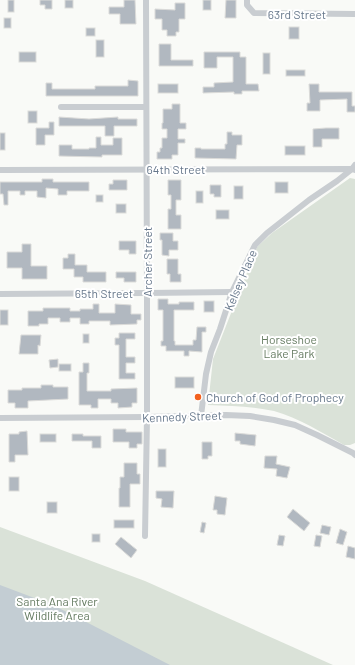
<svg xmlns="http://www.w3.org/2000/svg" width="355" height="665" font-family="Barlow,sans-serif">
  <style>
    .green { fill: #dae2d8 }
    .water { fill: #c3cdd3 }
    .building { fill: #b1b8c0; stroke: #dbdbd9 }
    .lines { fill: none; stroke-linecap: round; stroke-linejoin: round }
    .street { stroke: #c9cdd1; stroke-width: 6 }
    .poi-dot { fill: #f3611e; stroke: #fff; stroke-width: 1.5 }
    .labels { text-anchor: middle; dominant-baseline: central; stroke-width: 4; stroke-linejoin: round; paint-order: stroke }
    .street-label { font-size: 12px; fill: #66778b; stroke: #fff }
    .park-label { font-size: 12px; fill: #657b61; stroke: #fff }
    .poi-label { font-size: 12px; fill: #66778b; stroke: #fff; text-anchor: start }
  </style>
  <rect width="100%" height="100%" fill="#f9faf7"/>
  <g class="green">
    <path d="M350 178 355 179V443L350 445H344C321 432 299 418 274 411 252 406 230 406 208 405L213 359 257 247 272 233Z"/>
    <path d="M0 527 145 581 333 665H0Z"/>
  </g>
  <path class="water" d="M0 585 53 605 170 665H0Z"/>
  <g class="building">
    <rect x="8" y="0" width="6" height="12"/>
    <path d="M40 0H52V9H45V5H40Z"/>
    <rect x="65" y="0" width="8" height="8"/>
    <path d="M124 0H135L136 24H120V14H109V7H124Z"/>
    <rect x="203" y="0" width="8" height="10"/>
    <path d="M226 0H236V18H225Z"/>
    <path d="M175 3H185V19H179V32H176V36H167V30H162V19H155V9L175 10Z"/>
    <rect x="4" y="18" width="7" height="10"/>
    <rect x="289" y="27" width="10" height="12"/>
    <rect x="86" y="28" width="9" height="8"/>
    <rect x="96" y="40" width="8" height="17"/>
    <path d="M159 44H171V60H193V66H159Z"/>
    <rect x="19" y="52" width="17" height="10"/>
    <path d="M204 52H240V57H246V84H258L259 91H242V94H234V92L203 93V87H214V83L233 82V57H217V68H204Z"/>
    <rect x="263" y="53" width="7" height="21"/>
    <rect x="286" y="70" width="19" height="6"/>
    <path d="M128 80 138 81V96H46V83H52V89H95V86H128Z"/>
    <rect x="158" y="84" width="20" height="9"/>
    <path d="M309 84H319V92H352V106H355V112H347V99L320 100V111H307V103H310Z"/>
    <path d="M172 104H180V123H186V129H178V139H185V143H178V155H172V159H157V152H160V148H162V138H167V129H162V123H163V109H172Z"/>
    <rect x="28" y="111" width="9" height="12"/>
    <path d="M59 117 89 119 118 117V119H137V126H114V136H105V126H59Z"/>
    <path d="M49 122H54V135H45V145H36V128H49Z"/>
    <path d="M326 128H339V139H322V147H313V129Z"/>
    <path d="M227 132H232V135H242V145H237L236 159 195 158V148H201V149H225V144H227Z"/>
    <rect x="0" y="133" width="5" height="17"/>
    <path d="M96 137H101V145H113V138H122V155H102V157L59 156V145H72V149H89V148H96Z"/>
    <rect x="285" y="146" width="20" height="9"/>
    <path d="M42 179H53V182H89V191H67V195H58V189L46 188V198L37 197V191H25V195H20V191H8V205H4L3 194H0V182H42Z"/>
    <path d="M113 180H127V190H109V184H113Z"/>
    <path d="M168 180H181V200H176V215H181V229H168V209H171V195H168Z"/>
    <rect x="275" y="182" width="13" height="11"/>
    <path d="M210 185H221V197H214V194H210Z"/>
    <rect x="234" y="186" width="9" height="13"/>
    <rect x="196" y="191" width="7" height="12"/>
    <rect x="96" y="195" width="7" height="7"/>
    <rect x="116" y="204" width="10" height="9"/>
    <rect x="216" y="210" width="13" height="9"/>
    <path d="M160 233H173V241H178V250H169V256L162 255V240H160Z"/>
    <path d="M119 241H136V254H129V250H119Z"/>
    <path d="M22 244H31V266H47V279H22V268H7V252H22Z"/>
    <path d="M68 254H75V265H87V272H106V282H83V277H74V269H63V258H68Z"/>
    <path d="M167 259H178V274H181V282H170V274H167Z"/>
    <path d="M116 272H136V282H124V278H116Z"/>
    <path d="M158 299H168V304H179V302H194V310H174V341H175V345H193V340H196L197 327H206V332H202V352L189 351V356H184V351H166V346H161V341H163V310H158Z"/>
    <rect x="204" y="301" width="10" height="11"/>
    <path d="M93 304H99V313H115V304L131 305V314H141V320H137V324L110 325V321H89V324H80V318H70V322H60V318H48V324H39V326H28V311H43V308H70V311H80V309H93Z"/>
    <rect x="0" y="310" width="8" height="15"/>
    <path d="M119 333H135V339H126V357H135V363H126V373H135V379H119V345H115V338H119Z"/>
    <rect x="83" y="334" width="6" height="9"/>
    <path d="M21 335H41L40 346 38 345V354H19Z"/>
    <path d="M58 359V367L50 368 49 360Z"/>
    <path d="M83 363H89V373H87V391H111V389L137 388V403H132V407L118 408V403H111V399H98V408H91V405H79V372H83Z"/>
    <rect x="59" y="364" width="12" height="7"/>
    <rect x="175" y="377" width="19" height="11"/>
    <path d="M41 385H53V387H68V399L28 401V408H15V403H8V390H22V388H41Z"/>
    <path d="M113 429H126V432H142V444H137V448H129V442H113Z"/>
    <path d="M27 431 28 455H15V462H9V434H19V432Z"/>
    <path d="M235 433 256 435 255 446 240 444V441H235Z"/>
    <rect x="40" y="434" width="16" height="8"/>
    <path d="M72 434H83V436H101V448H92V441H72Z"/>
    <path d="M202 442H212V456H208V459H202Z"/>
    <rect x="158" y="449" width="8" height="18"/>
    <path d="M265 456H277L276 464 290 467 287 478 276 476 277 469 264 468Z"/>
    <path d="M124 463H137V474H140V484H130V507H119V488H120V477H124Z"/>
    <rect x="9" y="477" width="10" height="14"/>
    <path d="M156 491H174L173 508 161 507 162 499 156 498Z"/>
    <path d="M215 496 227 498 225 515 217 514V510H213Z"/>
    <rect x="47" y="502" width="10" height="11"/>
    <path d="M293 509 310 523 304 531 287 517Z"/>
    <rect x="114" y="520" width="20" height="8"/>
    <path d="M202 522 206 523 204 533 200 532Z"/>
    <path d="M322 525 331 527 329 535 320 533Z"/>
    <path d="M340 529 347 532 343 545 336 543Z"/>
    <rect x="92" y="534" width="8" height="8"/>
    <path d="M279 535 285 536 283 546 277 545Z"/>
    <path d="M316 535 322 536 320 547 314 546Z"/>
    <path d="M121 537 137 550 131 558 115 544Z"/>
    <path d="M348 546 355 548V559L346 557Z"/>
  </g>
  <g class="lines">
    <g class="street">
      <path d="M247 0V5L254 13 355 14"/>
      <path d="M61 107H146"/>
      <path d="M0 170 352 169 355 170"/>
      <path d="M0 294 147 293 232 292"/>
      <path d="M201 416 206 374 211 352 220 329 232 292 255 245 267 233 309 200 337 181 352 169 355 165"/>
      <path d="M0 418 147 417 226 415 250 416 274 420 295 425 317 435 353 453 355 455"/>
      <path d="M145 536 147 417V293L146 0"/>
    </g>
  </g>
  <circle class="poi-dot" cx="198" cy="397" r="4"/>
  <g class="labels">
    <g class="street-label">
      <text x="297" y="14">63rd Street</text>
      <text x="176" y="169">64th Street</text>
      <text transform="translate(147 262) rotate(-90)">Archer Street</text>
      <text transform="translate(240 280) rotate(-67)">Kelsey Place</text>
      <text x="104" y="293">65th Street</text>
      <text transform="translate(182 416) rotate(-2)">Kennedy Street</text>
    </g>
    <g class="park-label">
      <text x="289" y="339">Horseshoe<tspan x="289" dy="14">Lake Park</tspan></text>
      <text x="57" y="601">Santa Ana River<tspan x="57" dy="14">Wildlife Area</tspan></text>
    </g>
    <g class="poi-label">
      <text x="206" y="397">Church of God of Prophecy</text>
    </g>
  </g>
</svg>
